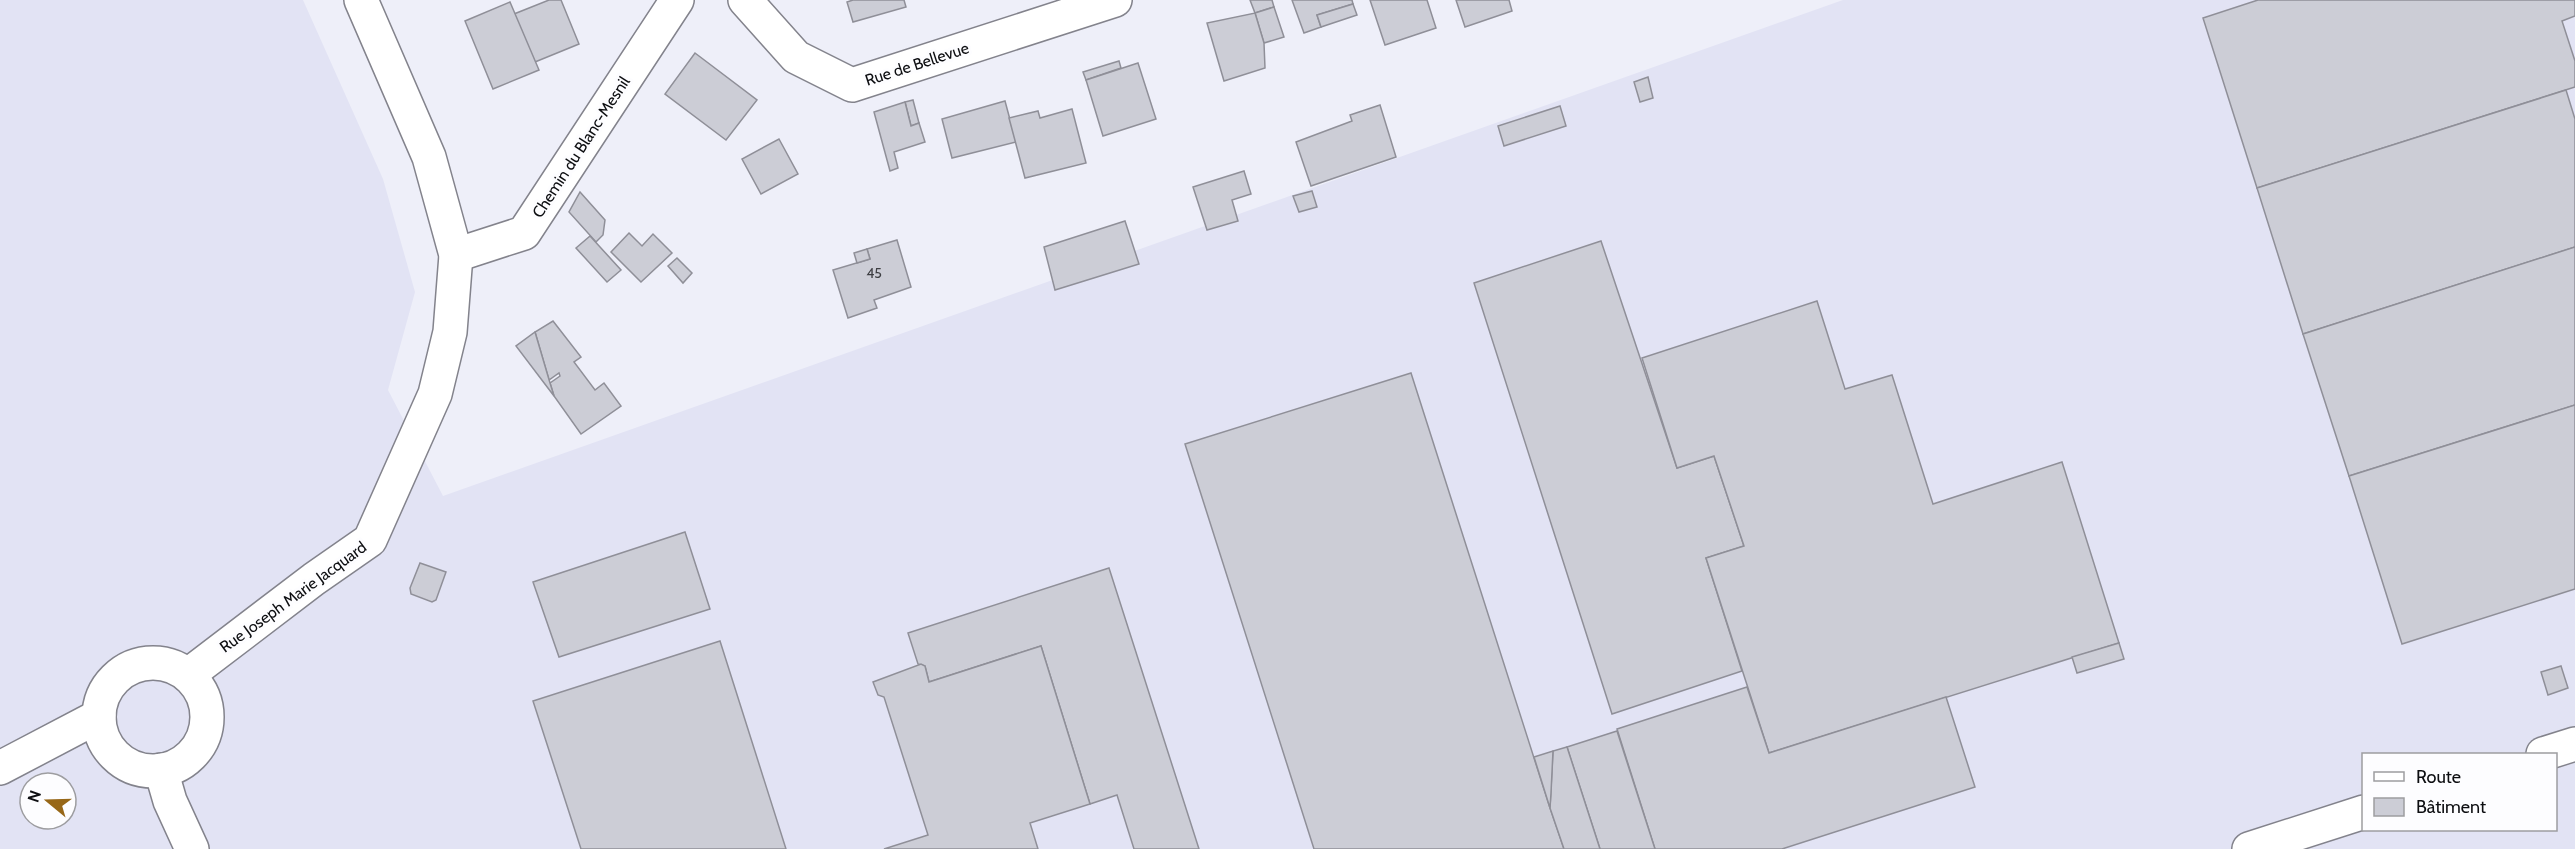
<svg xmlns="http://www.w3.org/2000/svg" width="2575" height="849" font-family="Cabin,sans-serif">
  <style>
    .built { fill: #e2e3f4; fill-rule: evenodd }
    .building { fill: #cccdd6; stroke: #8f8f98; stroke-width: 1.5 }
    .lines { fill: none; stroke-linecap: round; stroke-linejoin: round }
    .minor-casing { stroke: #83838c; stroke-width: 36 }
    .minor { stroke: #fff; stroke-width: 33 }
    .labels { text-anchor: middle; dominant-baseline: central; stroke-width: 6; stroke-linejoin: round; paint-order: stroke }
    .number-label { font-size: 14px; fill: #3d3e42 }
    .street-label { font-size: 16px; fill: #0d0e11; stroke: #fdfdff }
  </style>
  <rect width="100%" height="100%" fill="#eeeff9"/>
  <path class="built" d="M0 0H303L383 179 415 292 388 390 443 496 1843 0H2575V849H0ZM2364 754H2556V830H2364ZM30 783H66V819H30Z"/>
  <g class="building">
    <path d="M549 0H561L579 44 535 62 514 14Z"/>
    <path d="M853 0H904L906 7 853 22 847 2Z"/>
    <path d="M1250 0H1272L1274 7 1255 13Z"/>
    <path d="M1292 0H1352L1353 4 1317 15 1321 27 1304 33Z"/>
    <path d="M1370 0H1427L1436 28 1385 45Z"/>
    <path d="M1456 0H1509L1512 11 1465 27Z"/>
    <path d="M2258 0H2575V16L2562 21 2575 61V87L2257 188 2203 18Z"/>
    <path d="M510 2 539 70 493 89 465 21Z"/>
    <path d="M1353 4 1357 15 1321 27 1317 15Z"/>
    <path d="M1274 7 1284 37 1264 43 1255 13Z"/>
    <path d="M1255 13 1264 43 1265 68 1224 81 1207 23Z"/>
    <path d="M695 53 757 100 726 140 665 94Z"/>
    <path d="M1119 61 1121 68 1086 80 1083 72Z"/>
    <path d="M1138 63 1156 119 1103 136 1086 80Z"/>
    <path d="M1648 77 1653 98 1640 102 1634 82Z"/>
    <path d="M2566 90 2575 119V247L2303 334 2257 188Z"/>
    <path d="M913 100 919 123 911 126 905 102Z"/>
    <path d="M1005 101 1016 142 952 158 942 119Z"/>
    <path d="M905 102 911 126 919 123 925 142 894 152 898 168 890 171 874 112Z"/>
    <path d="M1380 105 1396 157 1311 186 1296 142 1352 121 1350 115Z"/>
    <path d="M1560 106 1566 126 1504 146 1498 126Z"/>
    <path d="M1072 109 1086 163 1025 178 1009 118 1038 111 1040 118Z"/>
    <path d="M779 139 798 174 761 194 742 159Z"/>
    <path d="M1244 171 1251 194 1232 200 1238 221 1207 230 1193 187Z"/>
    <path d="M1312 191 1317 207 1299 212 1293 196Z"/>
    <path d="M580 192 605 220 603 235 596 242 569 212Z"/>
    <path d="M1125 221 1139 264 1055 290 1044 247Z"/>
    <path d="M629 233 642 246 653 234 672 253 641 282 611 252Z"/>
    <path d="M590 236 621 270 607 282 576 248Z"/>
    <path d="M897 240 911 287 874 300 877 308 848 318 833 270 870 259 867 249Z"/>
    <path d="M1601 241 1677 468 1714 456 1744 546 1706 558 1742 671 1612 714 1474 283Z"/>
    <path d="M2575 247V405L2349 476 2303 334Z"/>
    <path d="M867 249 870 259 857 263 854 253Z"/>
    <path d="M677 258 692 273 683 283 668 266Z"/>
    <path d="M1817 301 1845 389 1892 375 1933 504 2062 462 2119 643 1769 753 1706 558 1744 546 1714 456 1677 468 1642 358Z"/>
    <path d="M553 321 581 357 574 362 595 390 604 383 621 406 581 434 554 396 550 383 560 376 559 373 549 380 535 332Z"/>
    <path d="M535 332 550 383 554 396 516 346Z"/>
    <path d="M1411 373 1550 808 1564 849H1314L1185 444Z"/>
    <path d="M2575 405V589L2402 644 2349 476Z"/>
    <path d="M685 532 710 609 559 657 533 582Z"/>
    <path d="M420 563 446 572 436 600 432 602 411 594 410 588Z"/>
    <path d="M1109 568 1199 849H1134L1117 795 1090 804 1041 646 929 682 925 666 918 664 908 633Z"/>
    <path d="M720 641 786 849H581L533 701Z"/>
    <path d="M2119 643 2124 659 2077 673 2072 657Z"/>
    <path d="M1041 646 1090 804 1030 823 1038 849H884L928 835 884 697 878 695 873 682 921 664 925 666 929 682Z"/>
    <path d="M2561 666 2568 688 2548 695 2541 672Z"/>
    <path d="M1747 687 1769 753 1946 697 1975 787 1782 849H1655L1617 729Z"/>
    <path d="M1617 731 1655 849H1600L1567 747Z"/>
    <path d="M1567 747 1600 849H1564L1550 808 1553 751Z"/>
    <path d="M1553 751 1551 793 1550 808 1534 757Z"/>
  </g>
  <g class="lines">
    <defs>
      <g id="minor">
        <path d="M745 0 796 57 852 85 1115 0"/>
        <path d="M456 255 524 233 677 0"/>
        <circle cx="153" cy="717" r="54"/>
        <path d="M188 675 314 579 370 540 435 394 450 332 456 255 429 157 361 0"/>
        <path d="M2543 754 2575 744"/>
        <path d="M0 768 99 716"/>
        <path d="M161 770 170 801 192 849"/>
        <path d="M2249 849 2364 812"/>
      </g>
    </defs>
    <use href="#minor" class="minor-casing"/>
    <use href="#minor" class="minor"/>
  </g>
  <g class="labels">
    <g class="number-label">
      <text x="874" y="273">45</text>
    </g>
    <g class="street-label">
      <text transform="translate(917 64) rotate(-18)">Rue de Bellevue</text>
      <text transform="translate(581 147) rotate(-57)">Chemin du Blanc-Mesnil</text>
      <text transform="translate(293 597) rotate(-36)">Rue Joseph Marie Jacquard</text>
    </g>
  </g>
  <rect x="2362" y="753" width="195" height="78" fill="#fdfdff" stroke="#9d9da0" stroke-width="1.5"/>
  <rect x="2374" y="772" width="30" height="9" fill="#ffffff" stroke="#9d9da0" stroke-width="1.5"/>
  <text x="2416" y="783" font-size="18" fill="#0d0e11">Route</text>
  <rect x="2374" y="798" width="30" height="18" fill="#cccdd6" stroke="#9d9da0" stroke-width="1.5"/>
  <text x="2416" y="813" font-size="18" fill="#0d0e11">Bâtiment</text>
  <g transform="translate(48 801) rotate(289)"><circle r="28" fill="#fdfdff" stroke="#9d9da0" stroke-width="1.5"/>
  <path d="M0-4.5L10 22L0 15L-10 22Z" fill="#976718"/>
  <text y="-9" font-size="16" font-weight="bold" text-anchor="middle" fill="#0d0e11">N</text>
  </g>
</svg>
